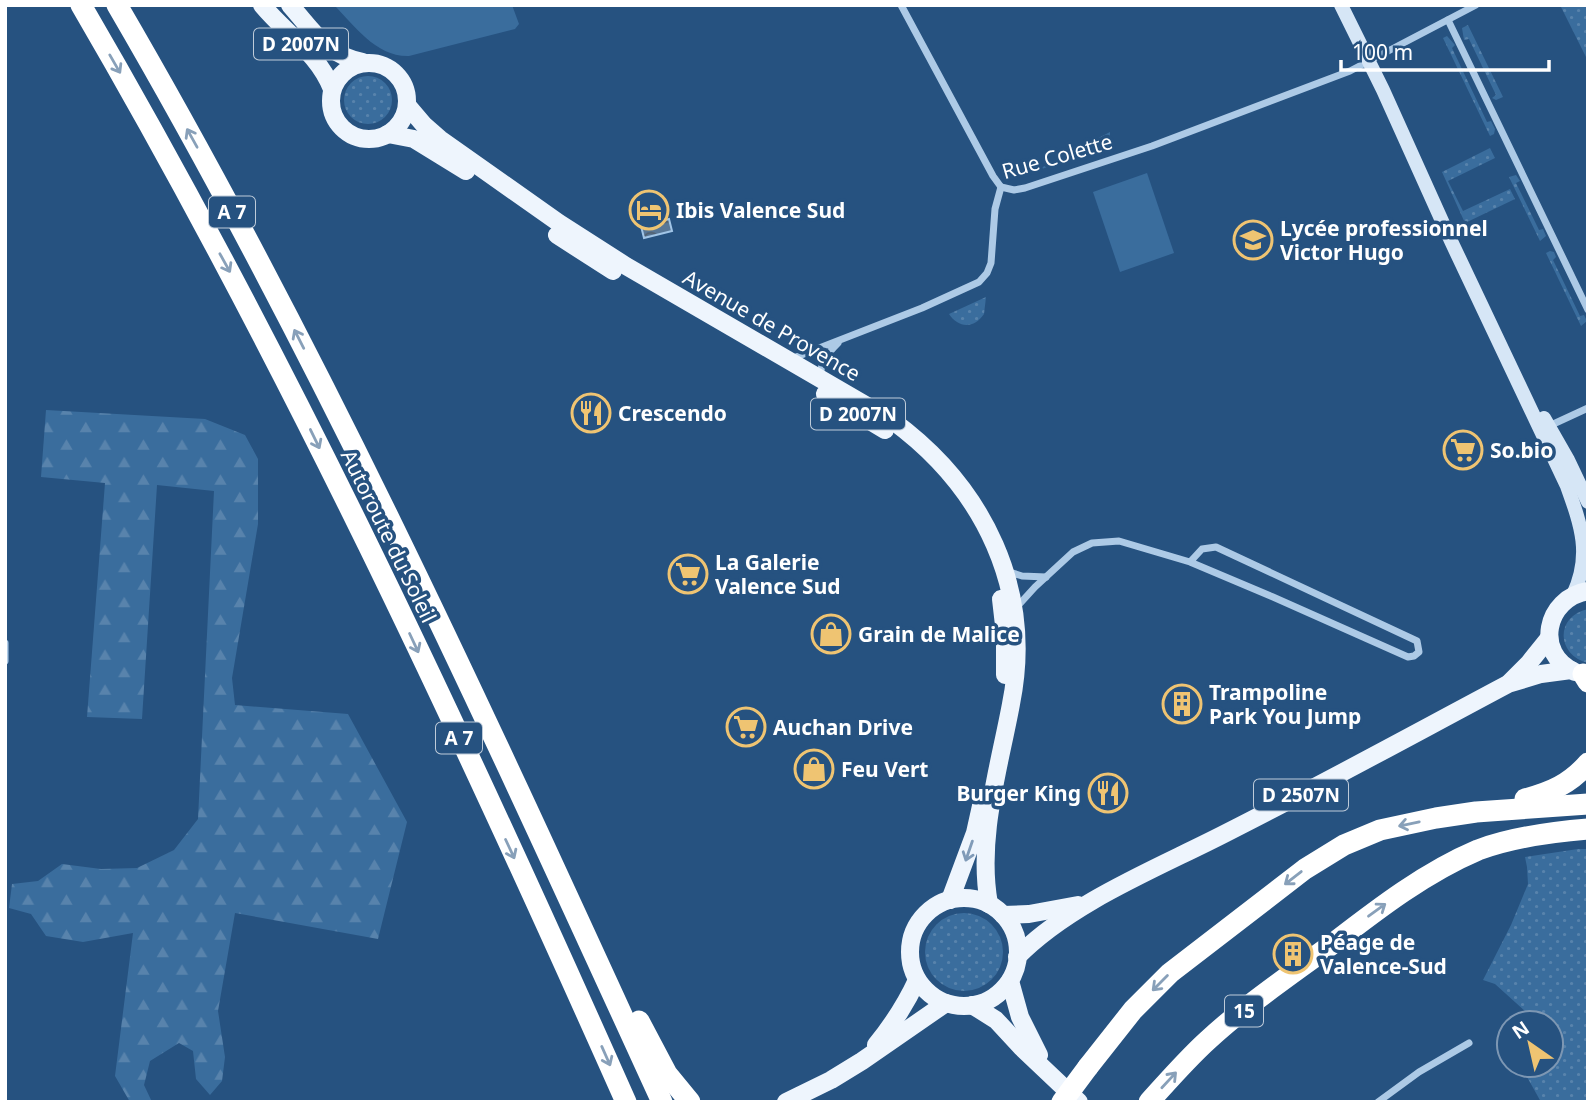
<svg xmlns="http://www.w3.org/2000/svg" width="1593" height="1107" font-family="'Noto Sans',sans-serif">
  <style>
    .grass { fill: url(#grass-dots) }
    .forest { fill: url(#forest-firs) }
    .park { fill: #3a6d9d }
    .water { fill: url(#water-waves); stroke: #a1c5e7; stroke-width: 2 }
    .lines { fill: none; stroke-linecap: round; stroke-linejoin: round }
    .street { stroke: #adcae6; stroke-width: 7 }
    .secondary { stroke: #d6e6f6; stroke-width: 14 }
    .primary { stroke: #eef5fd; stroke-width: 18 }
    .highway { stroke: #fff; stroke-width: 21 }
    .highway-bridge { stroke: #fff; stroke-width: 21 }
    .oneway { stroke: #88a0b9 }
    .oneway2 { stroke: #809bb8 }
    .labels { text-anchor: middle; dominant-baseline: central; stroke-width: 7; stroke-linejoin: round; paint-order: stroke }
    .shield { fill: #265280; stroke: #becbd9; stroke-width: 2 }
    .shield-label { font-size: 19px; font-weight: bold; fill: #fff }
    .street-label { font-size: 21px; fill: #fff; stroke: #265280 }
    .poi-label { font-size: 21px; font-weight: bold; fill: #fff; stroke: #265280; text-anchor: start }
  </style>
  <defs>
    <pattern id="grass-dots" width="8" height="8" patternUnits="userSpaceOnUse" patternTransform="scale(1.75)"><rect width="8" height="8" fill="#3a6d9d"/><path d="M2 2h.1M6 6h.1" fill="none" stroke="#5883ac" stroke-width="1.8" stroke-linecap="round"/></pattern>
    <pattern id="forest-firs" width="22" height="20" patternUnits="userSpaceOnUse" patternTransform="scale(1.75)"><rect width="22" height="20" fill="#3a6d9d"/><path d="M5 1l3.5 6h-7zM16 11l3.5 6h-7z" fill="#5883ac"/></pattern>
    <pattern id="water-waves" width="16" height="10" patternUnits="userSpaceOnUse" patternTransform="scale(1.75)"><rect width="16" height="10" fill="#587797"/><path d="M0 5q4-4 8 0t8 0" fill="none" stroke="#515f6e"/></pattern>
  </defs>
  <rect width="100%" height="100%" fill="#265280"/>
  <g class="grass">
    <path d="M1560 5H1586L1588 61Z"/>
    <path d="M1468 25 1503 97 1496 100 1492 98 1496 95 1469 39 1464 40 1462 28Z"/>
    <path d="M1447 36 1455 45 1452 48 1487 122 1491 121 1495 129 1494 134 1490 136 1443 38Z"/>
    <circle cx="368" cy="100" r="24"/>
    <path d="M1110 132V145L1039 170V169Z"/>
    <path d="M1490 148 1495 158 1448 181 1463 211 1510 189 1515 199 1465 223 1442 172Z"/>
    <path d="M1516 175 1520 181 1516 183 1539 230 1543 229 1546 236 1540 241 1509 177Z"/>
    <path d="M1550 251 1554 252 1556 257 1553 260 1580 316 1584 315 1587 321 1581 326 1546 253Z"/>
    <path d="M986 297 984 314C974 329 958 328 949 314Z"/>
    <path d="M1588 609V663C1556 655 1555 616 1588 609Z"/>
    <path d="M1578 849H1588V1102H1541L1521 1066 1551 1065V1048L1555 1045 1551 1038V1023H1538L1495 984 1483 980 1511 925 1528 884 1527 867 1525 857Z"/>
    <circle cx="964" cy="952" r="39"/>
  </g>
  <path class="forest" d="M46 410 205 419 245 435 258 459V524L232 678 235 705 348 714 407 822 378 939 235 913 218 1011 225 1057 222 1081 210 1095 196 1079 193 1051 179 1043 150 1061 144 1085 152 1102H130L115 1076 133 933 83 942 46 936 31 914 9 908 12 884 38 881 62 864 101 869 137 868 174 850 198 819 214 491 157 485 142 719 87 717 105 483 41 477Z"/>
  <g class="park">
    <path d="M334 5H512L519 24 515 29 409 56C376 57 355 26 334 5Z"/>
    <path d="M1147 173 1174 253 1120 272 1093 192Z"/>
  </g>
  <path class="water" d="M669 219 672 231 644 238 641 226Z"/>
  <g class="lines">
    <g class="street">
      <path d="M901 5 993 176 1001 187"/>
      <path d="M1448 20 1588 310"/>
      <path d="M1001 187 1014 190 1025 188 1152 146 1350 71 1476 5"/>
      <path d="M791 359 922 308 979 282 987 273 991 263 995 209 1001 187"/>
      <path d="M821 378C819 363 828 353 838 343"/>
      <path d="M1549 426 1588 408"/>
      <path d="M1006 571 1022 576 1046 577"/>
      <path d="M1015 609 1035 587 1073 552 1092 543 1119 541 1190 562 1273 597 1408 657 1414 656 1419 652 1417 641 1216 547 1202 549 1190 562"/>
      <path d="M5 643V661"/>
      <path d="M1378 1102 1419 1072 1469 1043"/>
    </g>
    <g class="secondary">
      <path d="M1341 5 1383 90 1451 241 1567 486C1581 525 1592 555 1573 595"/>
      <path d="M1544 418 1568 460 1588 502"/>
    </g>
    <g class="primary">
      <path d="M262 5C286 34 318 53 332 89"/>
      <path d="M290 5C314 32 326 55 363 62"/>
      <circle cx="369" cy="101" r="38"/>
      <path d="M407 105 424 125 440 139 559 223 626 266 893 421C984 488 1034 590 1011 704 999 769 977 838 989 904"/>
      <path d="M388 134 414 139 466 171"/>
      <path d="M557 235 613 271"/>
      <path d="M825 394 885 430"/>
      <path d="M1001 599 1005 634V675"/>
      <path d="M1575 672C1534 654 1545 598 1588 591"/>
      <path d="M1510 682 1529 663 1549 638"/>
      <circle cx="964" cy="952" r="54"/>
      <path d="M950 900 975 833 981 806"/>
      <path d="M1003 915 1029 914 1078 905"/>
      <path d="M1017 957C1071 902 1158 868 1226 833 1321 785 1414 734 1508 684L1541 674 1571 670"/>
      <path d="M1010 981 1020 1017 1039 1055"/>
      <path d="M972 1005 996 1020 1021 1047 1079 1102"/>
      <path d="M876 1045C893 1024 906 1004 917 980"/>
      <path d="M786 1102 831 1080 862 1061 946 1003"/>
    </g>
    <g class="highway">
      <path d="M81 5C287 358 460 729 626 1102"/>
      <path d="M117 5C323 358 492 731 662 1102"/>
      <path d="M1583 674 1588 682"/>
      <path d="M1525 799C1551 792 1570 784 1588 763"/>
      <path d="M639 1021 667 1074 690 1102"/>
      <path d="M1088 1067 1133 1010 1170 973 1305 869 1344 845 1380 830 1436 818 1476 812 1588 804"/>
      <path d="M1149 1102C1168 1081 1187 1059 1208 1040 1247 1004 1292 974 1335 942 1379 908 1426 872 1478 850 1512 837 1552 832 1588 829"/>
    </g>
    <path class="highway-bridge" d="M1062 1102 1088 1067"/>
  </g>
  <defs><path id="oneway-shaft" d="M-6 0H5M1.5-3L5.5 0L1.5 3" fill="none" stroke-width="1.6" stroke-linecap="round" stroke-linejoin="round" transform="scale(1.75)"/></defs>
  <g class="oneway">
    <use href="#oneway-shaft" transform="translate(115 64) rotate(60)"/>
    <use href="#oneway-shaft" transform="translate(192 138) rotate(-119)"/>
    <use href="#oneway-shaft" transform="translate(225 263) rotate(61)"/>
    <use href="#oneway-shaft" transform="translate(299 339) rotate(-117)"/>
    <use href="#oneway-shaft" transform="translate(315 439) rotate(64)"/>
    <use href="#oneway-shaft" transform="translate(414 643) rotate(65)"/>
    <use href="#oneway-shaft" transform="translate(1409 824) rotate(168)"/>
    <use href="#oneway-shaft" transform="translate(510 849) rotate(65)"/>
    <use href="#oneway-shaft" transform="translate(1293 878) rotate(142)"/>
    <use href="#oneway-shaft" transform="translate(1377 910) rotate(-36)"/>
    <use href="#oneway-shaft" transform="translate(1160 983) rotate(135)"/>
    <use href="#oneway-shaft" transform="translate(606 1056) rotate(66)"/>
    <use href="#oneway-shaft" transform="translate(1169 1080) rotate(-47)"/>
  </g>
  <use class="oneway2" href="#oneway-shaft" transform="translate(969 851) rotate(109)"/>
  <defs>
    <symbol id="hotel-ring" viewBox="-11 -11 22 22"><circle r="9.5" fill="#265280" stroke="#efc472" stroke-width="1.5"/><path d="M-6-4.5h1.5V1H6V5H4.5V3h-9V5H-6ZM-4 0a1.8 1.8 0 1 1 3.6 0ZM.5 0V-2.5h3Q6-2.5 6 0Z" fill="#efc472"/></symbol>
    <symbol id="school-ring" viewBox="-11 -11 22 22"><circle r="9.5" fill="#265280" stroke="#efc472" stroke-width="1.5"/><path d="M0-5L7-2L0 1L-7-2ZM-4 1L0 2.5L4 1V4Q0 6-4 4Z" fill="#efc472"/></symbol>
    <symbol id="restaurant-ring" viewBox="-11 -11 22 22"><circle r="9.5" fill="#265280" stroke="#efc472" stroke-width="1.5"/><path d="M-5-6h1v4h1v-4h1v4h1v-4h1v5L-1.5 .5V6h-2V.5L-5-1ZM5-6V6H3V1.5H1.5Q1.5-4 5-6Z" fill="#efc472"/></symbol>
    <symbol id="supermarket-ring" viewBox="-11 -11 22 22"><circle r="9.5" fill="#265280" stroke="#efc472" stroke-width="1.5"/><path d="M-6-5.5h2.5l.6 2H6L4.5 2H-2.5L-4.4-4H-6ZM-1.5 3.2a1.3 1.3 0 1 0 .1 0ZM3 3.2a1.3 1.3 0 1 0 .1 0Z" fill="#efc472"/></symbol>
    <symbol id="shop-ring" viewBox="-11 -11 22 22"><circle r="9.5" fill="#265280" stroke="#efc472" stroke-width="1.5"/><path d="M-5-2.5h2.3a2.7 3.5 0 0 1 5.4 0H5L5.5 6h-11ZM-1.5-2.5h3a1.5 2.3 0 0 0-3 0Z" fill="#efc472"/></symbol>
    <symbol id="building-ring" viewBox="-11 -11 22 22"><circle r="9.5" fill="#265280" stroke="#efc472" stroke-width="1.5"/><path d="M-4-6H4V6H1V3H-1V6H-4ZM-2.5-4.3h1.7v1.8h-1.7ZM.8-4.3h1.7v1.8H.8ZM-2.5-1h1.7V.8h-1.7ZM.8-1h1.7V.8H.8Z" fill="#efc472"/></symbol>
  </defs>
  <g fill-rule="evenodd">
    <use href="#hotel-ring" x="627" y="188" width="44" height="44"/>
    <use href="#school-ring" x="1231" y="218" width="44" height="44"/>
    <use href="#restaurant-ring" x="569" y="391" width="44" height="44"/>
    <use href="#supermarket-ring" x="1441" y="428" width="44" height="44"/>
    <use href="#supermarket-ring" x="666" y="552" width="44" height="44"/>
    <use href="#shop-ring" x="809" y="612" width="44" height="44"/>
    <use href="#building-ring" x="1160" y="682" width="44" height="44"/>
    <use href="#supermarket-ring" x="724" y="705" width="44" height="44"/>
    <use href="#shop-ring" x="792" y="747" width="44" height="44"/>
    <use href="#restaurant-ring" x="1086" y="771" width="44" height="44"/>
    <use href="#building-ring" x="1271" y="932" width="44" height="44"/>
  </g>
  <g class="labels">
    <g class="shield">
      <rect x="254" y="28.5" width="94" height="31" rx="5"/>
      <rect x="209" y="196.5" width="46" height="31" rx="5"/>
      <rect x="811" y="398.5" width="94" height="31" rx="5"/>
      <rect x="436" y="722.5" width="46" height="31" rx="5"/>
      <rect x="1254" y="779.5" width="94" height="31" rx="5"/>
      <rect x="1225" y="995.5" width="38" height="31" rx="5"/>
    </g>
    <g class="shield-label">
      <text x="301" y="44">D 2007N</text>
      <text x="232" y="212">A 7</text>
      <text x="858" y="414">D 2007N</text>
      <text x="459" y="738">A 7</text>
      <text x="1301" y="795">D 2507N</text>
      <text x="1244" y="1011">15</text>
    </g>
    <g class="street-label">
      <text transform="translate(1057 156) rotate(-16)">Rue Colette</text>
      <text transform="translate(772 325) rotate(30)">Avenue de Provence</text>
      <text transform="translate(389 536) rotate(64)">Autoroute du Soleil</text>
    </g>
    <g class="poi-label">
      <text x="676" y="210">Ibis Valence Sud</text>
      <text x="1280" y="228">Lycée professionnel<tspan x="1280" dy="24">Victor Hugo</tspan></text>
      <text x="618" y="413">Crescendo</text>
      <text x="1490" y="450">So.bio</text>
      <text x="715" y="562">La Galerie<tspan x="715" dy="24">Valence Sud</tspan></text>
      <text x="858" y="634">Grain de Malice</text>
      <text x="1209" y="692">Trampoline<tspan x="1209" dy="24">Park You Jump</tspan></text>
      <text x="773" y="727">Auchan Drive</text>
      <text x="841" y="769">Feu Vert</text>
      <text x="1081" y="793" text-anchor="end">Burger King</text>
      <text x="1320" y="942">Péage de<tspan x="1320" dy="24">Valence-Sud</tspan></text>
    </g>
  </g>
  <rect width="1593" height="1107" fill="none" stroke="#ffffff" stroke-width="14"/>
  <g transform="translate(1530 1044) rotate(326)"><circle r="33" fill="#265280" stroke="#7d97b3" stroke-width="2"/>
  <path d="M0-5L12 26L0 18L-12 26Z" fill="#efc472"/>
  <text y="-10" font-size="19" font-weight="bold" text-anchor="middle" fill="#ffffff">N</text>
  </g>
  <path d="M1341 60v10h208v-10" fill="none" stroke="#ffffff" stroke-width="3.5"/>
  <text x="1352" y="60" font-size="21" fill="#ffffff" stroke="#265280" stroke-width="5" paint-order="stroke">100 m</text>
</svg>
